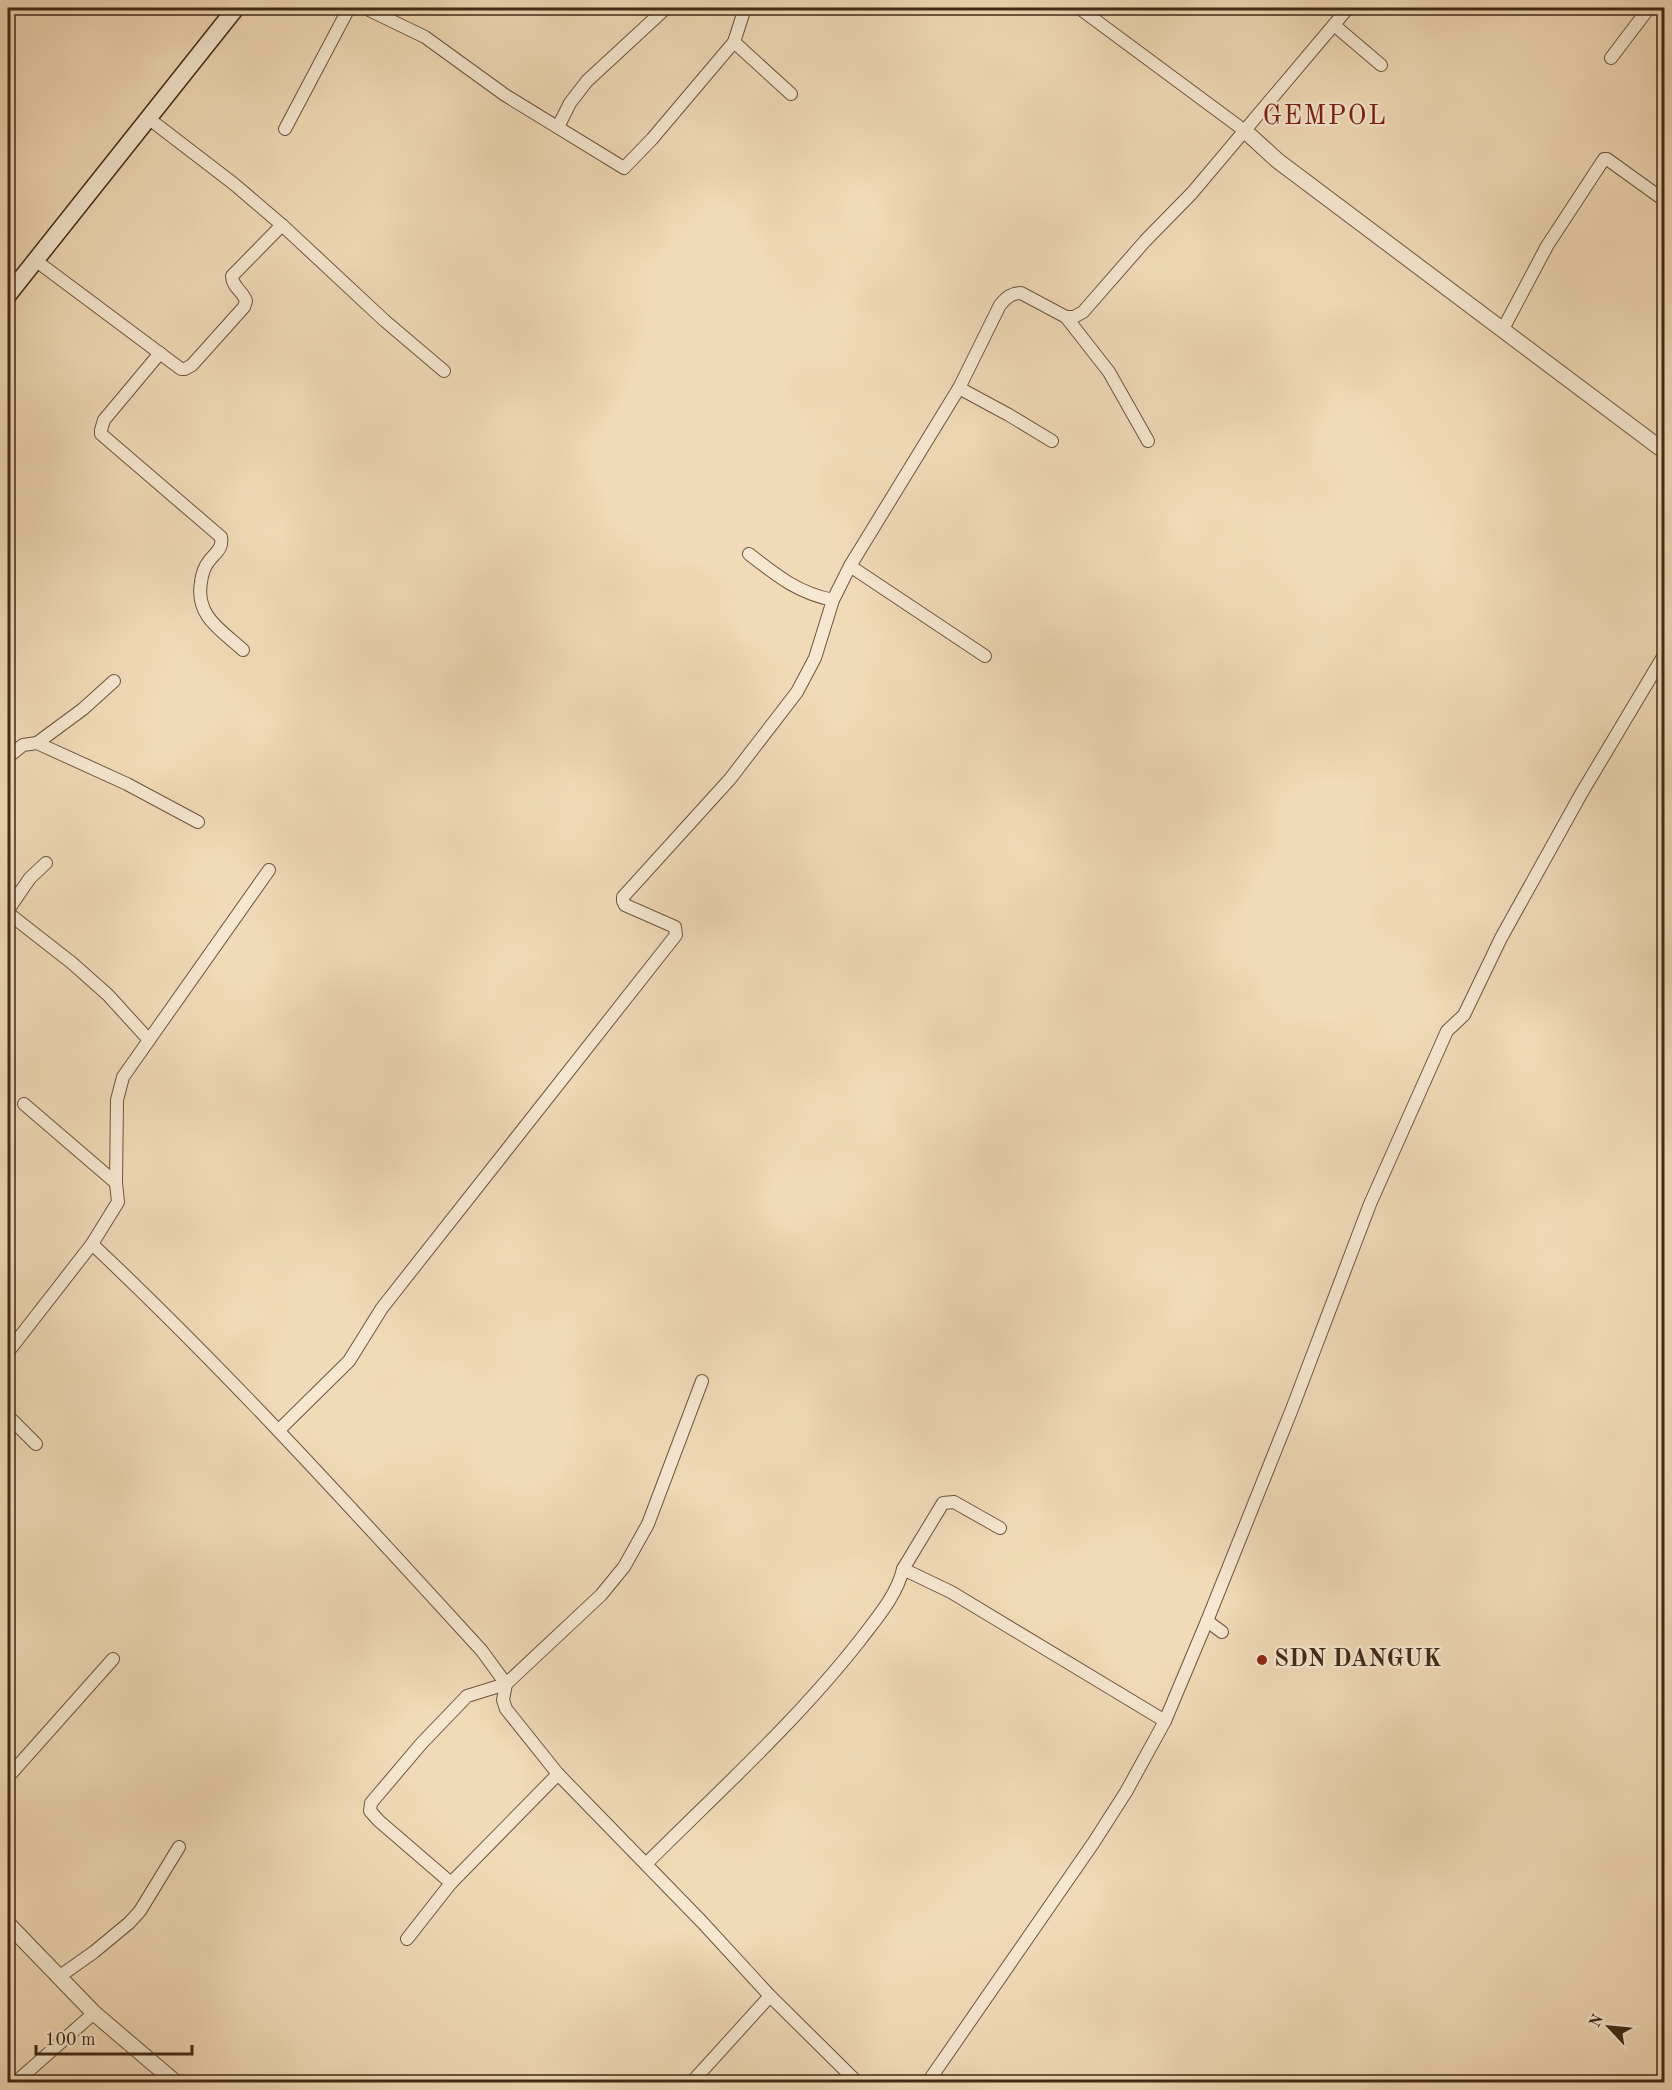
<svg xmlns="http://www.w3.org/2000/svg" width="1672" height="2090" font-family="'Old Standard TT',serif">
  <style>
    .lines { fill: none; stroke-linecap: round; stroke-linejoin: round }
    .minor-casing { stroke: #6d553f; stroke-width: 14 }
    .tertiary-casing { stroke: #6d553f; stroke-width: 17 }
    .secondary-casing { stroke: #412917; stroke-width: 19 }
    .minor { stroke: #f6e7d0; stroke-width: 12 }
    .tertiary { stroke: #f6e7d0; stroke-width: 15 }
    .secondary { stroke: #f6e7d0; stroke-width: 16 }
    .poi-dot { fill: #8f2418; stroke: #f6e7d0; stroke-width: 2 }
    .labels { text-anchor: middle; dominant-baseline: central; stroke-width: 4.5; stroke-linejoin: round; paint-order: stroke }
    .poi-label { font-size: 24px; font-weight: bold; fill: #412917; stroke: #f6e7d0; text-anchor: start }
    .quarter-label { font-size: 27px; letter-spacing: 1.5px; fill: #7a1f14; stroke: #f6e7d0 }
  </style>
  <rect width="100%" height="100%" fill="#f1dab7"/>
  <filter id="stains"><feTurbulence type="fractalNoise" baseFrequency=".00333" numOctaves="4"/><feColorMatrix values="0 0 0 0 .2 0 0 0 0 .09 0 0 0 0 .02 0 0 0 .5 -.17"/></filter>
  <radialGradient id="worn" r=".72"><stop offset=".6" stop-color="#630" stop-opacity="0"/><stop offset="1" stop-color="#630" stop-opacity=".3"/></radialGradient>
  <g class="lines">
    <defs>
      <g id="minor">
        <path d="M365 8 425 37 505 95 624 168 652 139 734 42 745 8"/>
        <path d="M1079 8 1245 131"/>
        <path d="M1334 25 1381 65"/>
        <path d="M734 42 791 94"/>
        <path d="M1611 58 1649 8"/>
        <path d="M148 118 234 184 282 225 385 321 444 371"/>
        <path d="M558 127 570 103 587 81 666 8"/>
        <path d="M285 129 349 8"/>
        <path d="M35 260 181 369H185L192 365 244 307 246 301C243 291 232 287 232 276L282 225"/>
        <path d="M1066 317 1109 372 1148 441"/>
        <path d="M1503 329 1547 246 1604 159H1607L1664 200"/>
        <path d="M160 353 104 420 101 430V434L221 537C223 549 216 552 209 561 204 567 202 574 201 582 195 616 221 630 243 650"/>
        <path d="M959 388 1009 415 1052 441"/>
        <path d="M749 554C777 576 798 593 833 600"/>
        <path d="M850 566 985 656"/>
        <path d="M37 743 83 709 114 681"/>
        <path d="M8 757 23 745 37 743 127 784 198 822"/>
        <path d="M8 910 30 878 46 863"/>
        <path d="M8 913 72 963 108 995 149 1040 123 1077 117 1100 116 1183 118 1202 92 1244 8 1352"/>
        <path d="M149 1040 269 870"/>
        <path d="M24 1104 116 1183"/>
        <path d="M92 1244C229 1373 355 1512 482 1651L506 1684 503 1700 506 1709 558 1774 702 1922 770 1996 857 2082"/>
        <path d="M8 1416 36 1444"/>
        <path d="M279 1430 349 1361 382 1308 676 935 675 927 625 905 623 901V897L730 779 797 692 815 658 833 600 850 566 959 388 1000 305C1006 298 1011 293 1021 293L1066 317H1074L1083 312 1145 241 1192 193 1348 8"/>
        <path d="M903 1569 943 1503 954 1502 1000 1528"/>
        <path d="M1207 1621 1222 1632"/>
        <path d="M8 1777 113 1659"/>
        <path d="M646 1864C719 1791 797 1721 861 1639 877 1618 897 1595 903 1569L951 1592 1165 1721"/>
        <path d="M451 1883 379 1821 370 1811 371 1803 421 1744 467 1696 506 1684 601 1595 624 1567 648 1524 702 1381"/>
        <path d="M407 1939 451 1883 558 1774"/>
        <path d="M60 1976 94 1952 129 1923 140 1911 179 1847"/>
        <path d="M16 2082 94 2013"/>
        <path d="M692 2082 770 1996"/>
        <path d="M928 2082 1094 1842 1126 1792 1165 1721 1207 1621 1292 1409 1370 1204 1447 1031 1464 1015 1501 938 1581 794 1664 655"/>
      </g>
      <g id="tertiary">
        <path d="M1245 131 1278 161 1664 451"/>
        <path d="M8 1924 94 2013 175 2082"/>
      </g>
      <path id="secondary" d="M8 295 236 8"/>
    </defs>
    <use href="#minor" class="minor-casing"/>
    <use href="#tertiary" class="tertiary-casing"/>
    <use href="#secondary" class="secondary-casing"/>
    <use href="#minor" class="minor"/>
    <use href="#tertiary" class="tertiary"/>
    <use href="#secondary" class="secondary"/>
  </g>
  <circle class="poi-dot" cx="1262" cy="1660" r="6"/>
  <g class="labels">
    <g class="poi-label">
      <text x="1274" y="1660">SDN DANGUK</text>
    </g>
    <g class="quarter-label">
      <text x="1325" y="116">GEMPOL</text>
    </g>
  </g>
  <rect width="1672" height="2090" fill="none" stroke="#f1dab7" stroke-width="30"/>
  <rect x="9" y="9" width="1654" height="2072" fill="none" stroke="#412917" stroke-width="3"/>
  <rect x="15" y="15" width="1642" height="2060" fill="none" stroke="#412917" stroke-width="1.5"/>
  <g transform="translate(1609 2027) rotate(296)" stroke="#f6e7d0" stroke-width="4.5" paint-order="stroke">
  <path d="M0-4.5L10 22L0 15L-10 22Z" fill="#412917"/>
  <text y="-9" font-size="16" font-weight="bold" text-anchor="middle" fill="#412917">N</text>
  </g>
  <path d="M36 2045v9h156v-9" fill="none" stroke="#412917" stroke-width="3"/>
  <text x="45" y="2045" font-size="18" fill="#412917" stroke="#f6e7d0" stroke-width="4.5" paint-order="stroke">100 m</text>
  <rect width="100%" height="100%" filter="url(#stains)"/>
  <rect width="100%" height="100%" fill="url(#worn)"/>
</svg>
